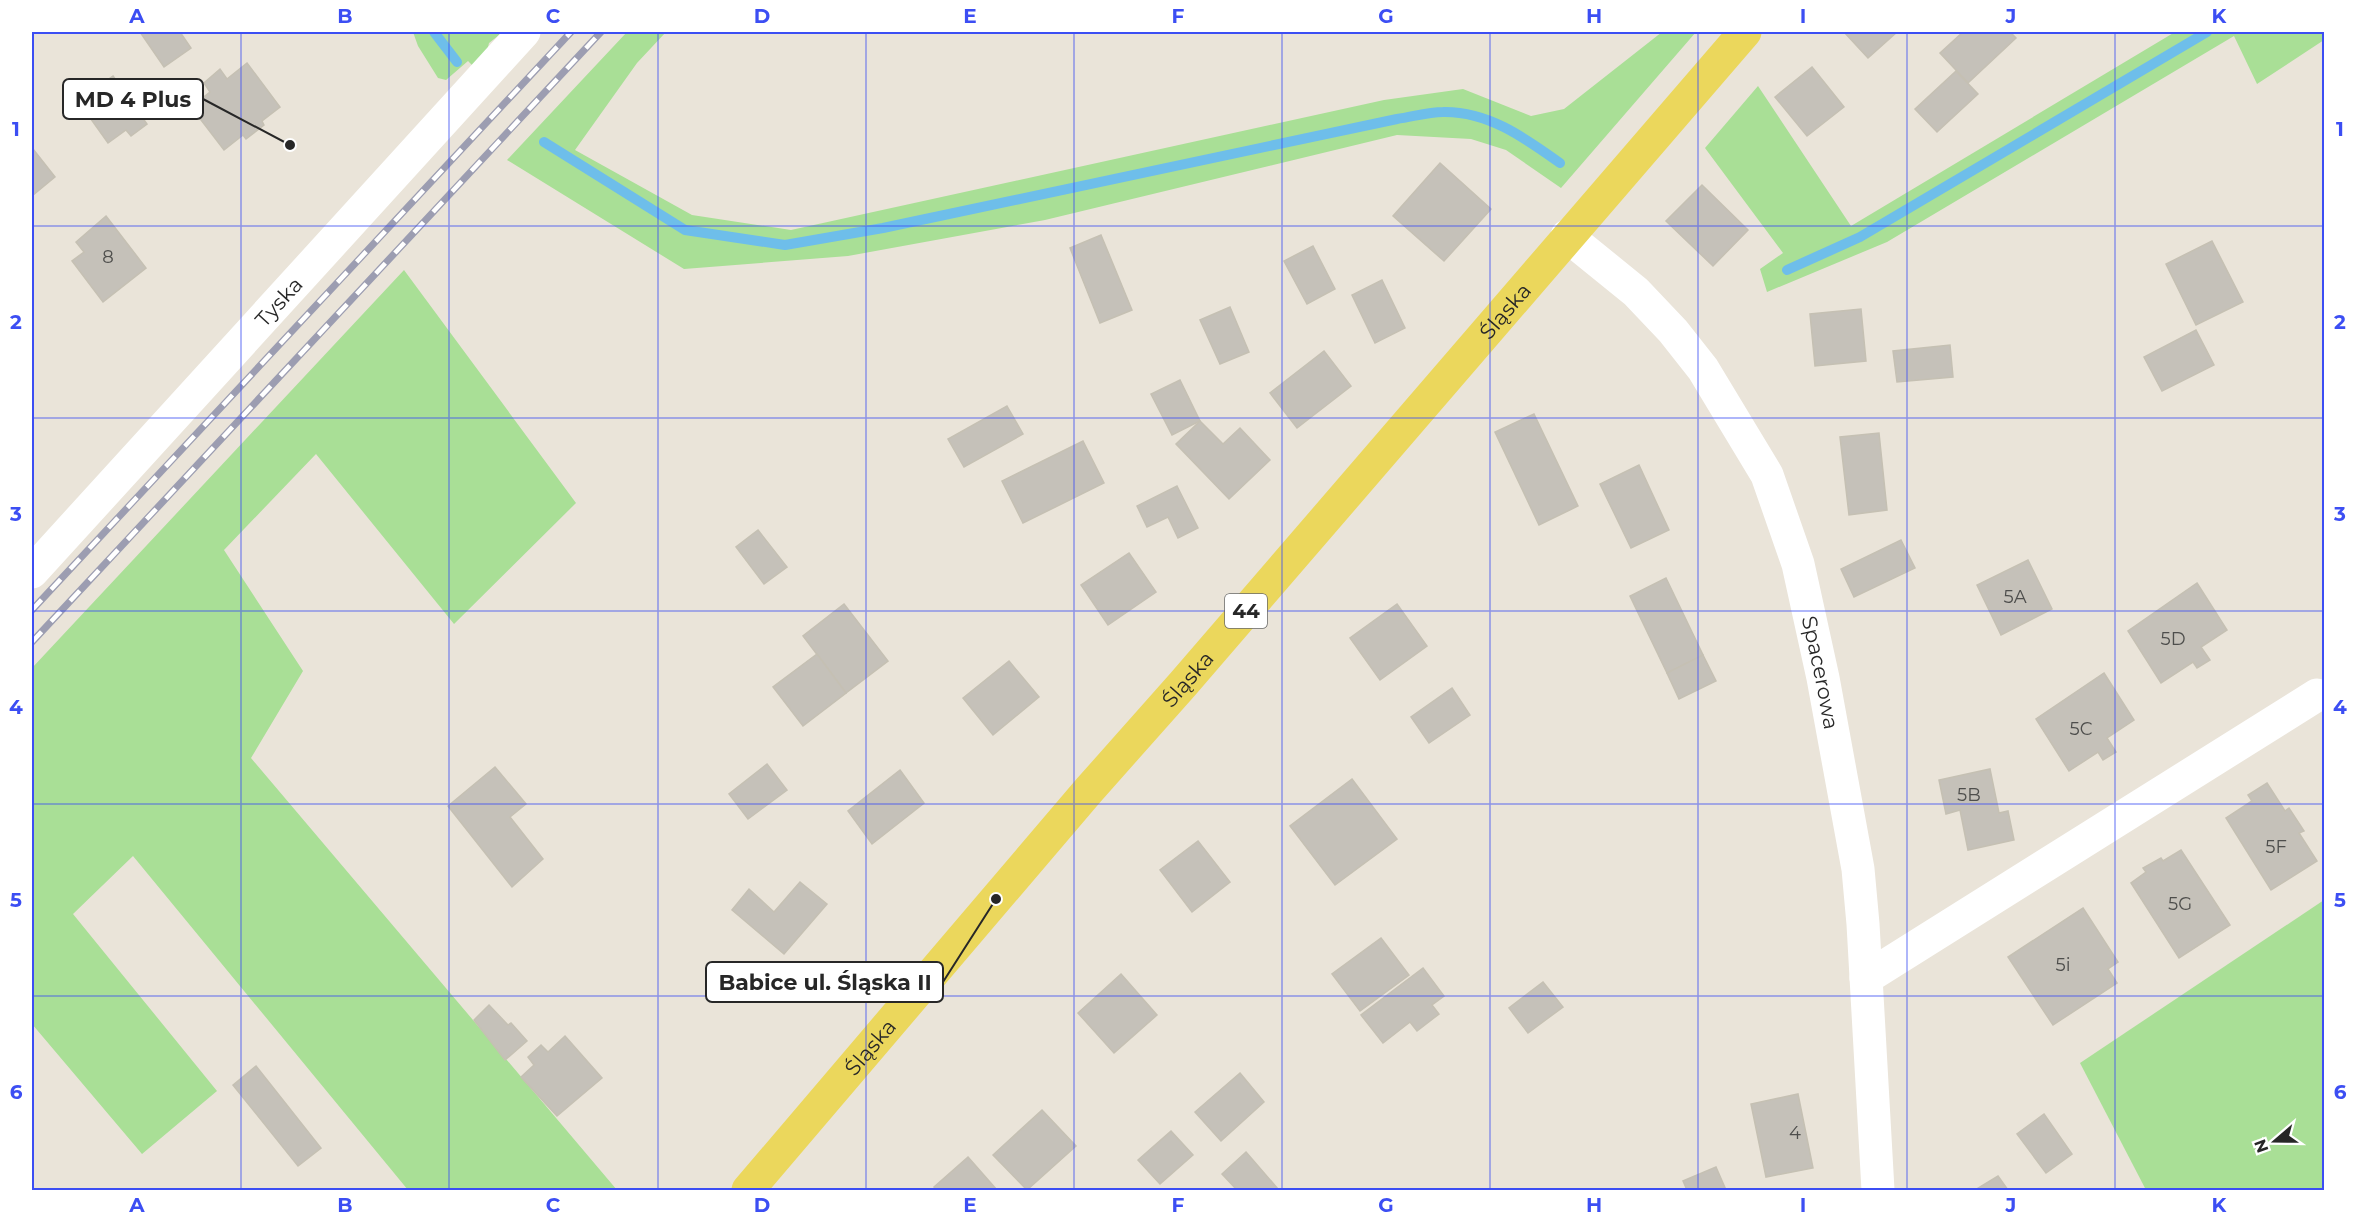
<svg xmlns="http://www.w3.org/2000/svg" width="2356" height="1222" font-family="Montserrat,sans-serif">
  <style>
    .green { fill: #a9df96 }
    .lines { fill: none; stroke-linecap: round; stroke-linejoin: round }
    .stream { stroke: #6ebeea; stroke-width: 10 }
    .building { fill: #c5c1b9; stroke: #c5c0b3; stroke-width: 1.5 }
    .minor { stroke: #fff; stroke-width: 33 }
    .major { stroke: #ebd75c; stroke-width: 33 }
    .rail-casing { stroke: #9c9db1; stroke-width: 7 }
    .rail { stroke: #fff; stroke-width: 4.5; stroke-dasharray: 14; stroke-linecap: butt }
    .grid { fill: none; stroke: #3c4ef3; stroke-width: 1.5; stroke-opacity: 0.55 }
    .labels { text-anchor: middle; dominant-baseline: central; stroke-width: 6; stroke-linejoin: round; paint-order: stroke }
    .number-label { font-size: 18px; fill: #4e4e4c }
    .shield { fill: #fff; stroke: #686868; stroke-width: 1.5 }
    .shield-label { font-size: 20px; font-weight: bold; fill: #272727 }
    .street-label { font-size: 21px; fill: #272727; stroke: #fff }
    .leader { fill: none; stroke: #272727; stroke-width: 2 }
    .callout-dot { fill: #272727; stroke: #fff; stroke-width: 2 }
    .callout { fill: #fff; stroke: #272727; stroke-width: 2 }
    .callout-label { font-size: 22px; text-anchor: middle; font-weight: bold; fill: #272727 }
    .neatline { fill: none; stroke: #3c4ef3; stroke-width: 2 }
    .grid-label { font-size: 20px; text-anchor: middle; font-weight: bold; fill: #3c4ef3 }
  </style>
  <rect width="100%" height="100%" fill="#eae4d9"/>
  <g class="green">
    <path d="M413 32H503L489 43 486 56 474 67 468 61 446 80 438 78 418 46Z"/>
    <path d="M627 32H666L637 63 575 150 692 215 791 230 1384 100 1463 89 1531 116 1564 109 1662 32H1696L1561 188 1506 150 1471 139 1397 135 1045 220 848 256 684 269 507 160Z"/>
    <path d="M2175 32H2324V40L2257 84 2234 36 1887 242 1767 292 1760 269 1783 253 1705 148 1758 86 1851 226Z"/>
    <path d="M404 270 576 503 454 624 316 454 224 550 303 671 251 758 617 1190H408L133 856 73 914 217 1091 142 1154 32 1024V668Z"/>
    <path d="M2324 900V1190H2146L2080 1063Z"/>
  </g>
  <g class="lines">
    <g class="stream">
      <path d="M434 32 457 62"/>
      <path d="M544 142 685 230 785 245 883 228 1397 119C1412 117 1428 112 1443 112 1488 111 1525 138 1560 163"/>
      <path d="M1787 270 1860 237 2207 32"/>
    </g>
  </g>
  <g class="building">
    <path d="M140 32H180L191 48 164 67Z"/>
    <path d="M1844 32H1897L1868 58Z"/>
    <path d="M1963 32H2010L2016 38 1968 83 1940 53Z"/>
    <path d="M247 63 280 107 262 121 264 125 246 139 243 135 224 150 191 107 210 92 204 83 220 69 227 79Z"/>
    <path d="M1812 67 1844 107 1807 136 1775 97Z"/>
    <path d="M1956 71 1978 94 1937 132 1915 109Z"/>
    <path d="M113 76 147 124 131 136 126 130 108 143 78 101Z"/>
    <path d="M33 149 55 177 32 196V150Z"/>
    <path d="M1440 163 1491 209 1444 261 1393 216Z"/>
    <path d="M1702 185 1748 230 1713 266 1666 221Z"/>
    <path d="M106 216 146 268 103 302 72 261 84 252 76 242Z"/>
    <path d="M1101 235 1132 310 1100 323 1070 248Z"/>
    <path d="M2212 241 2243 302 2196 325 2166 264Z"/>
    <path d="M1313 246 1335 289 1307 304 1284 261Z"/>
    <path d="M1382 280 1405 328 1375 343 1352 295Z"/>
    <path d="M1230 307 1249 352 1220 364 1200 320Z"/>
    <path d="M1861 309 1866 361 1815 366 1810 314Z"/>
    <path d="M2196 330 2214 365 2162 391 2144 357Z"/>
    <path d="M1950 345 1953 377 1897 382 1893 351Z"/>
    <path d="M1324 351 1351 386 1297 428 1270 393Z"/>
    <path d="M1180 380 1200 421 1172 435 1151 394Z"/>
    <path d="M1007 406 1023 434 964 467 948 439Z"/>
    <path d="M1534 414 1578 506 1539 525 1495 432Z"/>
    <path d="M1200 421 1223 444 1240 428 1270 460 1229 499 1176 444Z"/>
    <path d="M1879 433 1887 510 1849 515 1840 437Z"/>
    <path d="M1083 441 1104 483 1023 523 1002 481Z"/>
    <path d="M1639 465 1669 530 1631 548 1600 484Z"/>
    <path d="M1177 486 1198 528 1178 538 1168 517 1147 527 1137 506Z"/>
    <path d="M758 530 787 567 764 584 736 547Z"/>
    <path d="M1901 540 1915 568 1854 597 1841 569Z"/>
    <path d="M1129 553 1156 592 1108 625 1081 585Z"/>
    <path d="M2028 560 2052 609 2001 635 1977 585Z"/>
    <path d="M1666 578 1703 655 1667 673 1630 596Z"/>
    <path d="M2197 583 2227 630 2201 647 2210 660 2197 668 2193 662 2161 683 2128 631Z"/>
    <path d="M844 604 888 661 846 693 803 636Z"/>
    <path d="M1397 604 1427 646 1380 680 1350 638Z"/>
    <path d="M817 654 846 693 803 726 773 687Z"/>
    <path d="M1703 655 1716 681 1679 699 1667 673Z"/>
    <path d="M1009 661 1039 697 993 735 963 698Z"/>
    <path d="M2104 673 2134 720 2107 738 2116 752 2103 760 2098 752 2069 771 2036 719Z"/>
    <path d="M1452 688 1470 715 1429 743 1411 717Z"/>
    <path d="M767 764 787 790 748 819 729 794Z"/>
    <path d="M495 767 526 804 510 817 543 859 512 887 448 806Z"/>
    <path d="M1990 769 1999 813 2008 811 2014 840 1968 850 1960 810 1946 814 1939 780Z"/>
    <path d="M900 770 924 803 872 844 848 811Z"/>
    <path d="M1352 779 1397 839 1335 885 1290 826Z"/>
    <path d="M2267 783 2285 811 2289 808 2304 831 2299 833 2317 861 2271 890 2226 818 2252 801 2248 795Z"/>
    <path d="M1198 841 1230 882 1192 912 1160 870Z"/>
    <path d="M2181 850 2230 925 2179 958 2131 883 2146 872 2143 868 2161 858 2163 861Z"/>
    <path d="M800 882 827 904 784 954 732 910 749 889 774 912Z"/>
    <path d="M2083 908 2118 962 2108 969 2117 983 2053 1025 2008 957Z"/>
    <path d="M1381 938 1409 975 1360 1011 1332 974Z"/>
    <path d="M1423 968 1444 996 1432 1005 1439 1014 1417 1031 1410 1022 1383 1043 1361 1015Z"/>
    <path d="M1121 974 1157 1015 1114 1053 1078 1013Z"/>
    <path d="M1543 982 1563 1007 1528 1033 1509 1008Z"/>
    <path d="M489 1005 508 1025 511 1023 527 1041 505 1060 474 1020Z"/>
    <path d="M565 1036 602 1078 557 1116 521 1077 534 1065 528 1057 541 1045 548 1052Z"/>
    <path d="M256 1066 321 1148 298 1166 233 1085Z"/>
    <path d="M1240 1073 1264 1102 1221 1141 1195 1112Z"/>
    <path d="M1798 1094 1813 1168 1766 1177 1751 1104Z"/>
    <path d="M1042 1110 1076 1146 1027 1190 993 1155Z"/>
    <path d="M2044 1114 2072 1154 2046 1173 2017 1134Z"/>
    <path d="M1171 1131 1193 1155 1160 1184 1138 1160Z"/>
    <path d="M1246 1152 1278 1189 1276 1190H1237L1222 1174Z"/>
    <path d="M968 1157 997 1190H937L934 1187Z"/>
    <path d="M1716 1167 1726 1190H1687L1683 1181Z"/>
    <path d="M1998 1176 2008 1190H1975Z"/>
  </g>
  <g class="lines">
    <g class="minor">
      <path id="s1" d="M1567 236 1636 292 1673 331 1703 369 1767 475 1798 564 1823 678 1858 869 1863 924 1878 1190"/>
      <path id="s2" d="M32 572 524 32"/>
      <path d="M1866 978 2317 695"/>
    </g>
    <path class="major" id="s3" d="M748 1190 1088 791 1183 684 1745 32"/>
    <defs>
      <g id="rail">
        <path d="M32 610 571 32"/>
        <path d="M32 642 601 32"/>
      </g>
    </defs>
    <use href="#rail" class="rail-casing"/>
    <use href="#rail" class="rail"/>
  </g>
  <path class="grid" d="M241 32V1190M449 32V1190M658 32V1190M866 32V1190M1074 32V1190M1282 32V1190M1490 32V1190M1698 32V1190M1907 32V1190M2115 32V1190M32 226H2324M32 418H2324M32 611H2324M32 804H2324M32 996H2324"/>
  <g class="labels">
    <g class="number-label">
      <text x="108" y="257">8</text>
      <text x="2015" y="597">5A</text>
      <text x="2173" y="639">5D</text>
      <text x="2081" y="729">5C</text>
      <text x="1969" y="795">5B</text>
      <text x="2276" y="847">5F</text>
      <text x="2180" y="904">5G</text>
      <text x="2063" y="965">5i</text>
      <text x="1795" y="1133">4</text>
    </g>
    <rect class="shield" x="1225" y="594" width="42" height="34" rx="4.5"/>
    <g class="shield-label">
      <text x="1246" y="611">44</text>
    </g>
    <g class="street-label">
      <text stroke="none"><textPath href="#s2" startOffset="366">Tyska</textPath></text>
      <text stroke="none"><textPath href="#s3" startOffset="1160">Śląska</textPath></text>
      <text stroke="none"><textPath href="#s1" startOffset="520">Spacerowa</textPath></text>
      <text stroke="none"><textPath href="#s3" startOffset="674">Śląska</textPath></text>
      <text stroke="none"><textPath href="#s3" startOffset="188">Śląska</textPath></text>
    </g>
  </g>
  <path class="leader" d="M290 145L203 99M996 899L943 982"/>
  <g class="callout-dot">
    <circle cx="290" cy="145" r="6"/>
    <circle cx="996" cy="899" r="6"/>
  </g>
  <g class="callout">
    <rect x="63" y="79" width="140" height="40" rx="6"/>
    <rect x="706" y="962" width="237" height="40" rx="6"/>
  </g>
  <g class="callout-label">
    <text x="133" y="107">MD 4 Plus</text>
    <text x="825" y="990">Babice ul. Śląska II</text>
  </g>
  <rect width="2356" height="1222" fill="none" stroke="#ffffff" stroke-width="66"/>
  <g transform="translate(2275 1141) rotate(250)" stroke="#ffffff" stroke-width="4.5" paint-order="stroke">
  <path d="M0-4.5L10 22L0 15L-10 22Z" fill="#272727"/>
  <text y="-9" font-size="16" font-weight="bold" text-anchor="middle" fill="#272727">N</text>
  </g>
  <rect x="33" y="33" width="2290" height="1156" class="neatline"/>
  <g class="grid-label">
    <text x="137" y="23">A</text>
    <text x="345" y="23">B</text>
    <text x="553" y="23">C</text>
    <text x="762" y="23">D</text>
    <text x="970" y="23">E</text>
    <text x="1178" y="23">F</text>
    <text x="1386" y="23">G</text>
    <text x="1594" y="23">H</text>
    <text x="1803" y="23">I</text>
    <text x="2011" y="23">J</text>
    <text x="2219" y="23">K</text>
    <text x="16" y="136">1</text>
    <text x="2340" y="136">1</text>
    <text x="16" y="329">2</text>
    <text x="2340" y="329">2</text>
    <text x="16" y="521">3</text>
    <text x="2340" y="521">3</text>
    <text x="16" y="714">4</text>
    <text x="2340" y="714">4</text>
    <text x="16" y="907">5</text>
    <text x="2340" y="907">5</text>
    <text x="16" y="1099">6</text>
    <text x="2340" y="1099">6</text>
    <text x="137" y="1212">A</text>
    <text x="345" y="1212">B</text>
    <text x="553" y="1212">C</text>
    <text x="762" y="1212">D</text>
    <text x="970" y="1212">E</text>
    <text x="1178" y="1212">F</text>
    <text x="1386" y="1212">G</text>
    <text x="1594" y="1212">H</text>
    <text x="1803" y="1212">I</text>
    <text x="2011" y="1212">J</text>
    <text x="2219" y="1212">K</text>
  </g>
</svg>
